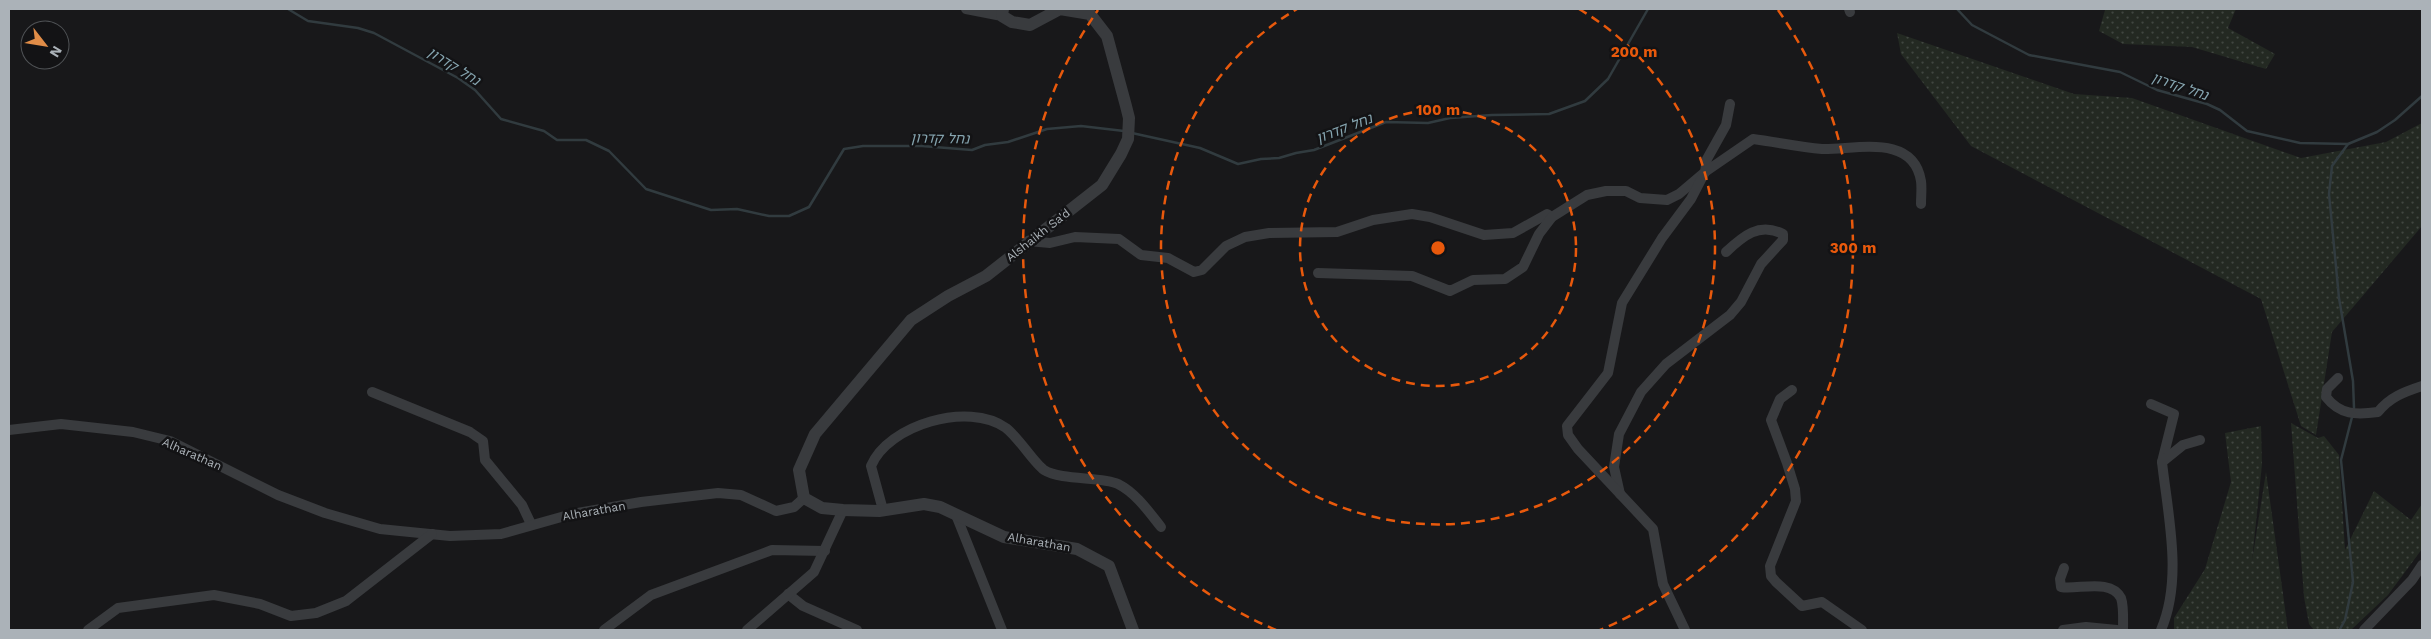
<svg xmlns="http://www.w3.org/2000/svg" width="2431" height="639" font-family="'Work Sans','Noto Sans Hebrew',sans-serif">
  <style>
    .green { fill: url(#green-dots) }
    .lines { fill: none; stroke-linecap: round; stroke-linejoin: round }
    .stream { stroke: #313b3f; stroke-width: 2.5 }
    .minor { stroke: #393b3e; stroke-width: 10 }
    .tertiary { stroke: #393b3e; stroke-width: 12 }
    .ring { fill: none; stroke: #e8590c; stroke-width: 2.5; stroke-dasharray: 9 6 }
    .labels { text-anchor: middle; dominant-baseline: central; stroke-width: 5; stroke-linejoin: round; paint-order: stroke }
    .street-label { font-size: 12px; fill: #abb2b8; stroke: #131315 }
    .water-label { font-size: 14px; font-style: italic; fill: #86a5b0; stroke: #131315 }
    .centre { fill: #e8590c; stroke: #131315; stroke-width: 2.5 }
    .ring-label { font-size: 15px; text-anchor: middle; font-weight: bold; fill: #e8590c; stroke: #131315; stroke-width: 5; stroke-linejoin: round; paint-order: stroke }
  </style>
  <defs>
    <pattern id="green-dots" width="8" height="8" patternUnits="userSpaceOnUse" patternTransform="scale(1.25)"><rect width="8" height="8" fill="#232922"/><path d="M2 2h.1M6 6h.1" fill="none" stroke="#404640" stroke-width="1.8" stroke-linecap="round"/></pattern>
  </defs>
  <rect width="100%" height="100%" fill="#18181a"/>
  <g class="green">
    <path d="M2102 9H2236L2228 28 2275 54 2266 69 2192 47 2123 44 2099 31 2105 10Z"/>
    <path d="M1897 33 2074 94 2132 98 2301 158 2386 142 2422 123V226L2332 332 2316 435 2301 426 2261 299 1971 146 1901 54Z"/>
    <path d="M2291 423 2318 438 2324 436 2339 455 2345 550 2374 491 2411 520 2422 504V549L2388 595 2351 630H2314L2309 624 2304 597Z"/>
    <path d="M2261 426 2262 464 2252 561 2266 472 2288 630H2174V618L2205 569 2231 482 2225 433Z"/>
  </g>
  <g class="lines">
    <g class="stream">
      <path d="M288 9 308 21 358 28 374 33 458 78 475 90 501 119 544 131 557 140H586L609 151 646 189 711 210 737 209 769 216H789L809 207 844 149 863 146H922L972 150 985 145 1008 142 1047 129 1081 126 1124 131"/>
      <path d="M1957 9 1972 25 2029 55 2120 72 2157 90 2207 104 2220 110 2247 131 2300 143 2348 144 2377 132 2395 120 2422 96"/>
      <path d="M1132 133 1200 148 1238 164 1261 159 1279 158 1296 153 1314 150 1386 122 1428 123 1450 118 1492 115 1549 114 1585 101 1608 79 1648 9"/>
      <path d="M2348 144 2332 166 2329 194 2339 298 2353 381 2354 408"/>
      <path d="M2340 629 2345 620 2353 582 2341 460 2352 417"/>
    </g>
    <g class="minor">
      <path d="M966 9 1002 16"/>
      <path d="M1849 9 1850 12"/>
      <path d="M1028 241 1050 243 1075 237 1119 239 1141 255 1168 258 1194 272 1202 270 1226 246 1245 237 1269 233 1337 232 1373 220 1412 214 1430 217 1484 235 1513 233 1547 214 1552 217"/>
      <path d="M1318 273 1412 276 1450 291 1473 280 1505 279 1523 267 1539 234 1552 217 1587 195 1606 191H1626L1640 198 1667 200 1679 194 1705 172 1707 159 1726 125 1730 104"/>
      <path d="M2338 378 2327 389 2326 397C2340 415 2356 415 2378 412 2390 397 2404 392 2422 386"/>
      <path d="M1792 390 1780 399 1771 420 1787 463 1795 489 1796 501 1770 566 1771 576 1776 582 1802 606 1822 602 1862 630"/>
      <path d="M372 392 470 432 483 441 485 460 522 505 531 524"/>
      <path d="M2151 404 2174 414 2162 462"/>
      <path d="M9 430 61 424 133 432 170 441 278 495 325 513 380 529 450 536 501 534 572 514 641 502 718 493 741 495 776 511 794 507 804 498"/>
      <path d="M1620 494 1614 467 1619 434 1641 392 1666 364 1730 315 1741 302 1761 264 1783 240V234C1759 222 1743 236 1726 252"/>
      <path d="M883 510 871 466C888 425 968 401 1006 428 1019 438 1034 463 1044 470 1062 481 1101 476 1118 484 1136 493 1149 512 1161 527"/>
      <path d="M956 515 1002 630"/>
      <path d="M2064 568 2060 579 2061 587C2078 590 2111 578 2121 598 2124 606 2123 622 2123 630"/>
      <path d="M788 594 803 606 857 630"/>
      <path d="M88 630 118 608 214 595 260 604 291 616 316 613 346 601 432 534"/>
      <path d="M604 630 651 595 772 550 825 551"/>
      <path d="M747 630 814 572 843 510"/>
      <path d="M1685 630 1663 584 1653 529 1578 449 1568 435 1567 426 1608 373 1622 303 1662 238 1691 199 1705 172 1753 139C1776 142 1799 147 1822 149 1855 150 1913 133 1921 181 1922 188 1921 196 1921 204"/>
      <path d="M2063 630 2086 627 2117 630"/>
      <path d="M2161 630C2183 579 2168 516 2162 462L2183 445 2200 440"/>
      <path d="M2364 630 2412 580 2422 565"/>
    </g>
    <path class="tertiary" d="M1003 9 1002 16 1012 22 1030 25 1060 9 1090 14 1107 36 1126 106 1129 118 1128 139 1121 154 1102 185 986 276 948 296 911 320 815 434 799 470 804 498 822 508 843 510 879 511 924 504 940 507 1004 537 1077 549 1109 566 1133 630"/>
  </g>
  <g class="ring">
    <circle cx="1438" cy="248" r="138"/>
    <path d="M1579 9A277 277 0 1 1 1297 9"/>
    <path d="M1276 630A415 415 0 0 1 1098 10M1778 10A415 415 0 0 1 1600 630"/>
  </g>
  <g class="labels">
    <g class="street-label">
      <text transform="translate(1038 235) rotate(-38)">Alshaikh Sa'd</text>
      <text transform="translate(192 454) rotate(24)">Alharathan</text>
      <text transform="translate(594 511) rotate(-10)">Alharathan</text>
      <text transform="translate(1039 542) rotate(10)">Alharathan</text>
    </g>
    <g class="water-label">
      <text transform="translate(454 66) rotate(32)">נחל קדרון</text>
      <text transform="translate(2180 86) rotate(19)">נחל קדרון</text>
      <text transform="translate(1344 128) rotate(-21)">נחל קדרון</text>
      <text transform="translate(940 138) rotate(1)">נחל קדרון</text>
    </g>
  </g>
  <circle cx="1438" cy="248" r="8" class="centre"/>
  <g class="ring-label">
    <text x="1634" y="57">200 m</text>
    <text x="1438" y="115">100 m</text>
    <text x="1853" y="253">300 m</text>
  </g>
  <rect width="2431" height="639" fill="none" stroke="#abb2b8" stroke-width="20"/>
  <g transform="translate(45 45) rotate(121)"><circle r="24" fill="#131315" stroke="#505356"/>
  <path d="M0-4L9 19L0 12L-9 19Z" fill="#e18d48"/>
  <text y="-8" font-size="14" font-weight="bold" text-anchor="middle" fill="#abb2b8">N</text>
  </g>
</svg>
